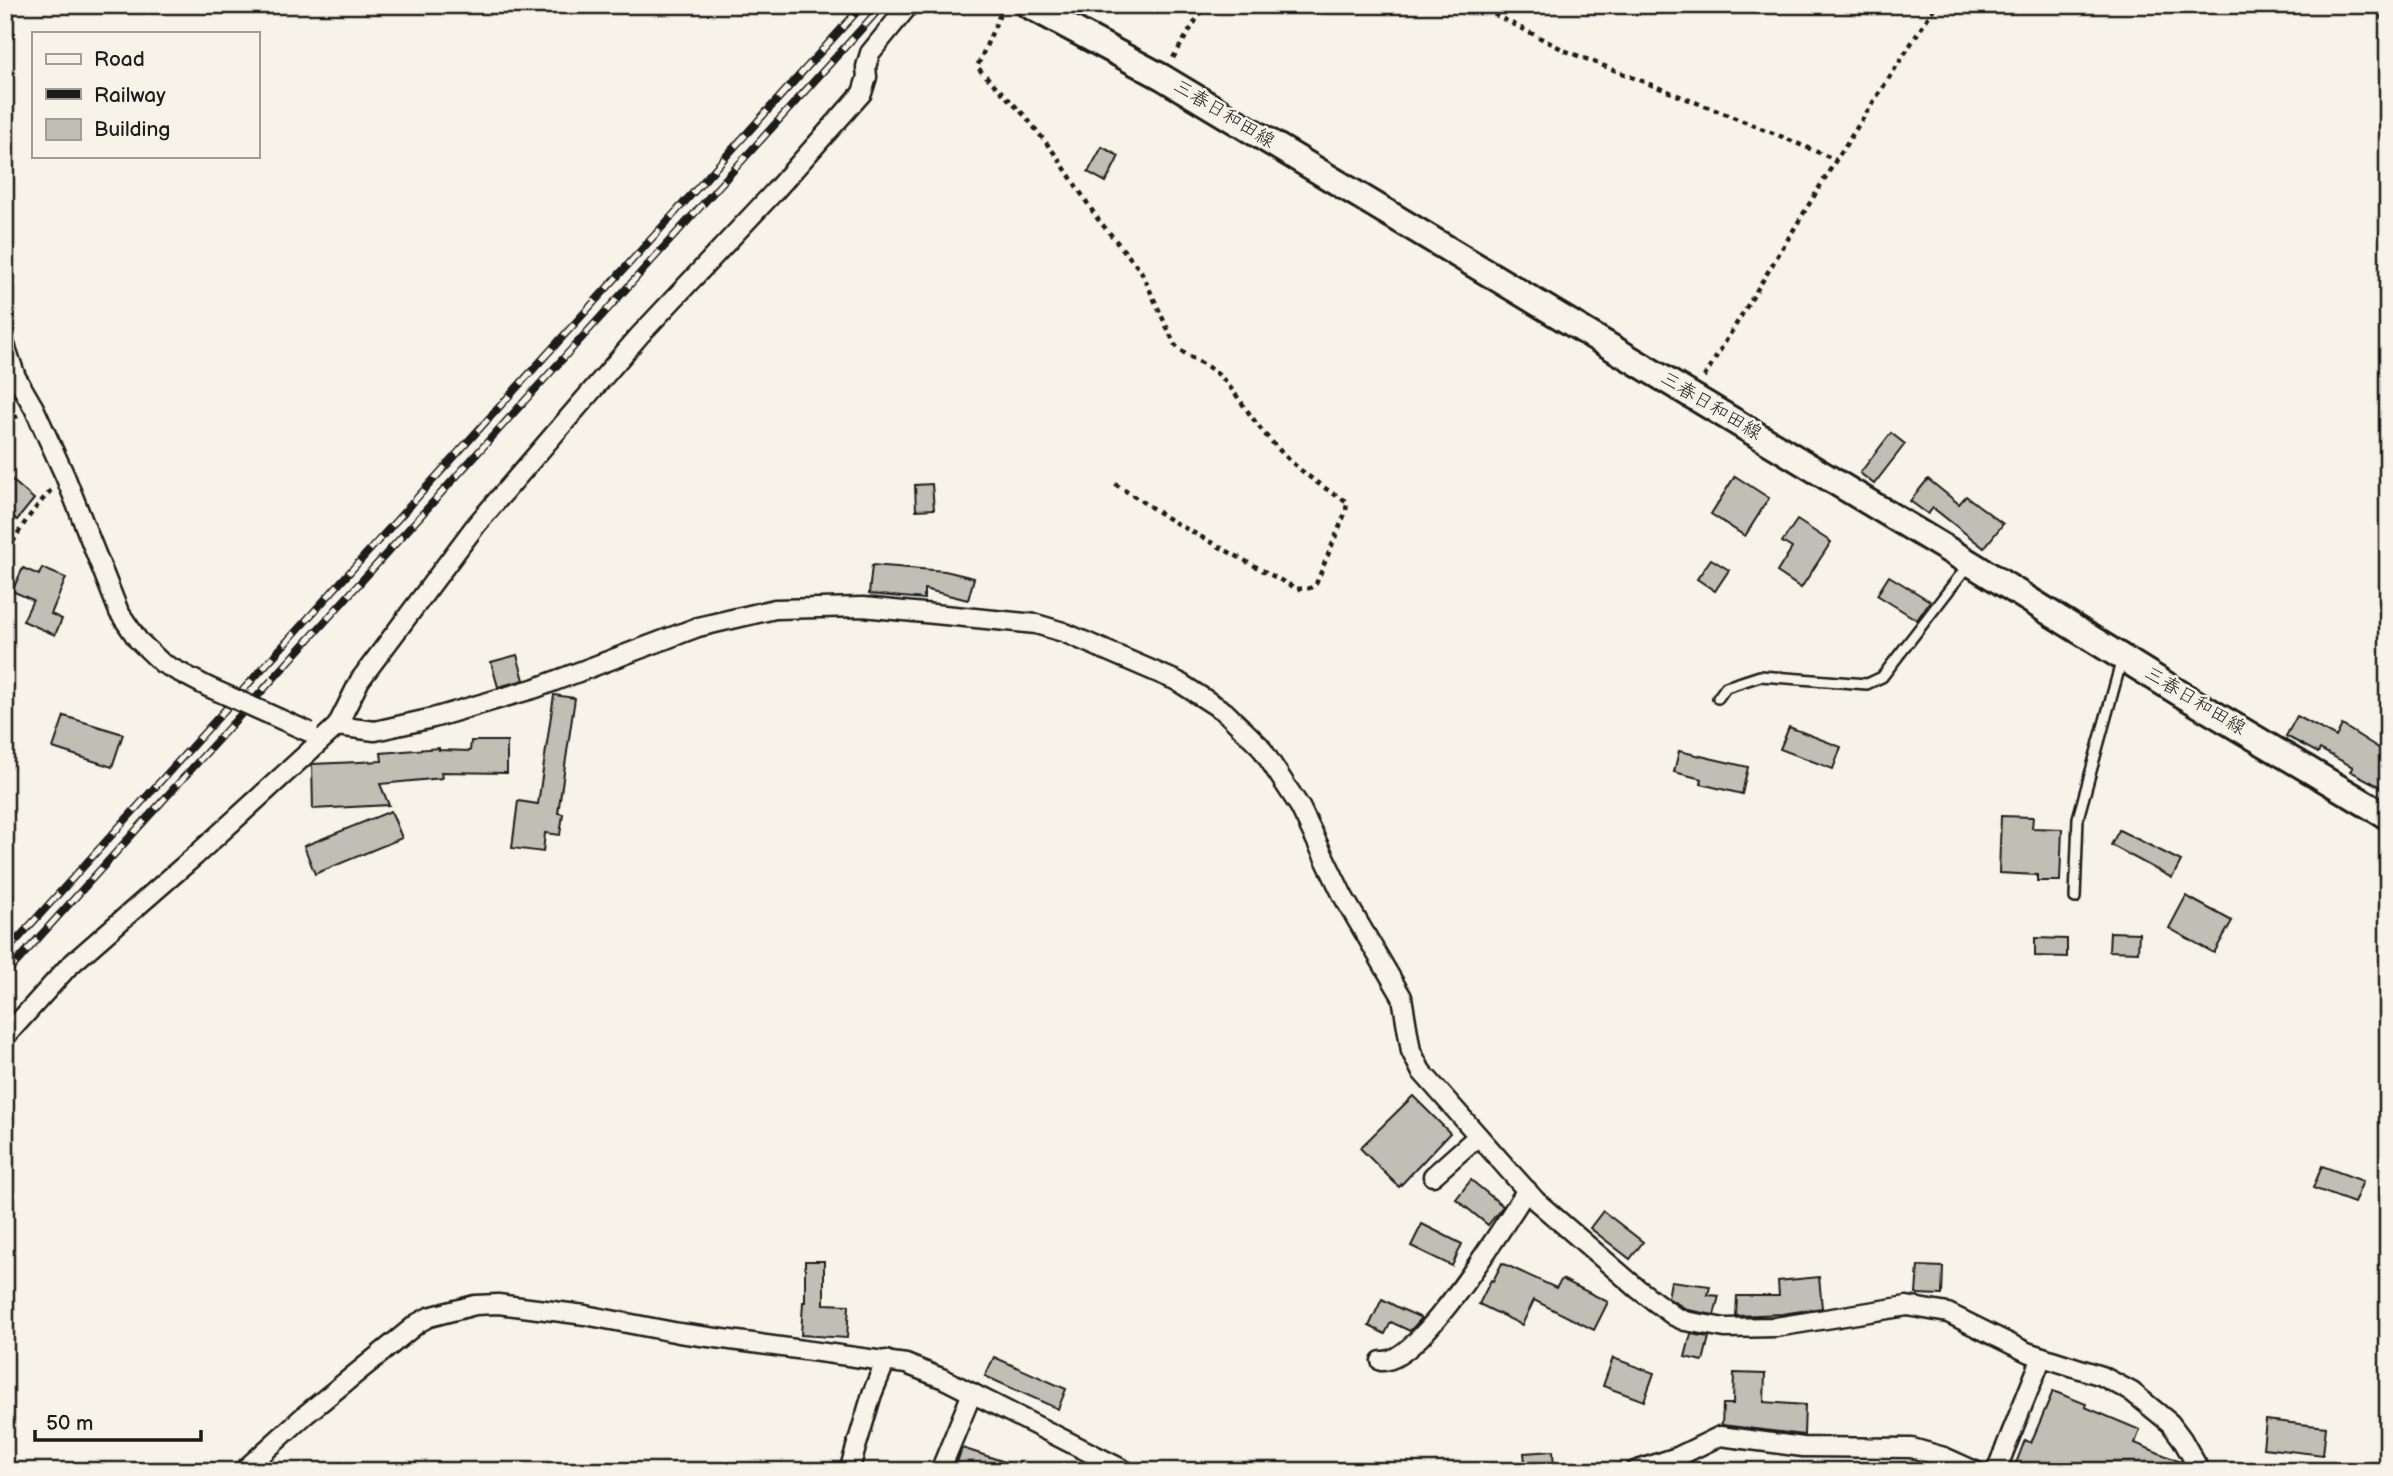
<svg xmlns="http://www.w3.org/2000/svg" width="2393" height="1476" font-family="'Balsamiq Sans','Klee One',sans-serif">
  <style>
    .building { fill: #c0beb5; stroke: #1c1c1c; stroke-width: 2 }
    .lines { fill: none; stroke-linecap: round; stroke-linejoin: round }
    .service-casing { stroke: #1c1c1c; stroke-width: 14 }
    .minor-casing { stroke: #1c1c1c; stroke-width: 23 }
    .secondary-casing { stroke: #1c1c1c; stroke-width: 30 }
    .path { stroke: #1c1c1c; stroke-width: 4.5; stroke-dasharray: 5 5; stroke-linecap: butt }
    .service { stroke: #f7f3e8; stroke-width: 9 }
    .minor { stroke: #f7f3e8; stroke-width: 18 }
    .secondary { stroke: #f7f3e8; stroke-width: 24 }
    .rail-casing { stroke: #1c1c1c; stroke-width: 8 }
    .rail { stroke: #f7f3e8; stroke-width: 5; stroke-dasharray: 16; stroke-linecap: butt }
    .minor-bridge-casing { stroke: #1c1c1c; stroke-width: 23; stroke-linecap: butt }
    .minor-bridge { stroke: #f7f3e8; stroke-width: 18 }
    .labels { text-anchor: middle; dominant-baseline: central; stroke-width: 5; stroke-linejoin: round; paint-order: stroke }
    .street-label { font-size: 19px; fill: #1c1c1c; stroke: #f7f3e8 }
  </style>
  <rect width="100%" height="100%" fill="#f7f3e8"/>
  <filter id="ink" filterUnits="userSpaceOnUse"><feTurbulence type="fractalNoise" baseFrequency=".0143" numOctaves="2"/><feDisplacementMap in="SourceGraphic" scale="14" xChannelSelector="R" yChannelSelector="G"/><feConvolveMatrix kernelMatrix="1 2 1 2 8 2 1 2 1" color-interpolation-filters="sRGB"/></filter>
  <g filter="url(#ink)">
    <g class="building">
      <path d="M1102 147 1119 156 1106 182 1088 172Z"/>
      <path d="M1891 433 1905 444 1874 484 1860 473Z"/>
      <path d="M5 474 34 499 17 520 5 510Z"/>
      <path d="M1735 476 1769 498 1745 536 1711 514Z"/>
      <path d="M1928 479 1959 504 1966 496 2003 524 1984 548 1933 508 1928 514 1910 501Z"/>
      <path d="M932 484 934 509 916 510 915 485Z"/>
      <path d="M1797 520 1831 542 1801 588 1777 572 1792 548 1782 542Z"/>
      <path d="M1711 559 1729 570 1715 591 1697 579Z"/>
      <path d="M872 565 945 571 974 578 968 600 924 589V599L869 594Z"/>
      <path d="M23 568 39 575 42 568 66 578 51 614 62 619 55 635 23 621 33 600 12 591Z"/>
      <path d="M1889 576 1930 601 1917 620 1877 595Z"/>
      <path d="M517 655 524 680 498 687 491 662Z"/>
      <path d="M554 695 575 698 558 813 563 814 560 835 545 833 543 852 512 848 518 801 538 804Z"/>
      <path d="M64 716 123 734 112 767 53 748Z"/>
      <path d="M2297 716 2336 737 2342 725 2388 754V791L2350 771 2353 767 2320 749 2318 753 2286 736Z"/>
      <path d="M1789 727 1841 747 1833 769 1780 749Z"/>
      <path d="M471 741H507V773L441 772 442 778 380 784 389 805 313 809 312 764 382 761 381 753 439 748V750L470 751Z"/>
      <path d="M1679 751 1748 767 1742 794 1701 784 1702 779 1674 772Z"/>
      <path d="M391 811 402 838 315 874 304 846Z"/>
      <path d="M2001 816 2033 817 2032 828 2062 829 2060 881H2037V875L1999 873Z"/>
      <path d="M2119 830 2181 861 2172 878 2111 845Z"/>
      <path d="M2186 896 2232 921 2214 953 2169 928Z"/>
      <path d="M2110 932 2139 933 2138 952 2109 951Z"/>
      <path d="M2035 938 2067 939V957L2035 956Z"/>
      <path d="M1413 1096 1450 1133 1399 1187 1360 1148Z"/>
      <path d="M2322 1166 2363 1181 2354 1203 2313 1188Z"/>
      <path d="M1471 1180 1503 1206 1488 1225 1456 1199Z"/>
      <path d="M1603 1211 1643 1242 1630 1259 1590 1228Z"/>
      <path d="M1422 1224 1462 1244 1452 1266 1411 1246Z"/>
      <path d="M805 1261H824V1304L849 1305 847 1338 801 1335 803 1302H805Z"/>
      <path d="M1502 1263 1556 1288 1562 1279 1608 1302 1594 1330 1534 1300 1522 1325 1479 1304 1491 1280 1493 1281Z"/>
      <path d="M1918 1266 1943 1267 1942 1295 1916 1294Z"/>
      <path d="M1819 1277 1822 1308 1782 1314 1736 1316 1737 1296H1779L1778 1281Z"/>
      <path d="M1671 1281 1710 1286 1708 1295 1719 1296 1714 1315 1688 1310 1668 1298Z"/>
      <path d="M1382 1299 1399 1308 1422 1318 1410 1331 1391 1322 1385 1334 1369 1326Z"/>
      <path d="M1691 1334 1709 1337 1703 1361 1685 1357Z"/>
      <path d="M994 1357 1066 1389 1058 1409 985 1376Z"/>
      <path d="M1613 1358 1654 1373 1644 1401 1603 1386Z"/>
      <path d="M1734 1373 1765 1374 1764 1402 1805 1405 1804 1435 1722 1425 1723 1404H1733Z"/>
      <path d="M2053 1391 2086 1404 2085 1407 2140 1430 2135 1443 2183 1463 2187 1471H2013L2025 1440 2031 1443Z"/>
      <path d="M2266 1420 2326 1427 2323 1455 2263 1448Z"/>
      <path d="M962 1448 1021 1467V1471H954Z"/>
      <path d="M1553 1451 1554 1471H1526L1524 1453Z"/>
    </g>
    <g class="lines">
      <defs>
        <g id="service">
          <path d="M1718 698 1726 687 1760 676 1867 684 1882 677 1969 564"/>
          <path d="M2075 898 2078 818 2122 659"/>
        </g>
        <g id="minor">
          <path d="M5 345 16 377 34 408 65 476 119 612 138 640 162 663 208 687"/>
          <path d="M337 726 375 731 433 718 536 688 698 627 775 609 863 607 1036 624 1063 632 1177 681 1225 712 1260 746 1300 807 1343 896 1402 997 1411 1051 1421 1071 1536 1201 1638 1289 1674 1316 1685 1321 1725 1328 1776 1327 1907 1306 1948 1313 2027 1352 2102 1376 2132 1392 2170 1423 2182 1439 2200 1471"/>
          <path d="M5 1037 68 967 195 856 337 726 360 680 476 525 639 336 775 191 862 93 867 77 866 67 870 53 909 5"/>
          <path d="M1433 1176 1478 1136"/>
          <path d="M1381 1361C1420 1364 1504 1224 1527 1190"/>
          <path d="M243 1471 305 1415 418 1323 429 1317 475 1305 498 1304 585 1315 679 1333 906 1364 944 1379 1126 1471"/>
          <path d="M849 1471 872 1394 886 1360"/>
          <path d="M940 1471 972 1393"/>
          <path d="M1635 1471 1677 1457 1720 1436 1803 1447 1912 1448 1944 1457 1975 1471"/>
          <path d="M1996 1471 2042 1357"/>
        </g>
        <path id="secondary" d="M1028 5 1162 77 1970 563 2181 694 2388 817"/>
      </defs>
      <use href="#service" class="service-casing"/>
      <use href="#minor" class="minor-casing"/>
      <use href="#secondary" class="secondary-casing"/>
      <g class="path">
        <path d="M1004 5 977 67 1026 117 1058 158 1097 218 1141 271 1175 345C1187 358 1206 363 1220 376 1239 395 1252 421 1271 441 1293 466 1318 485 1347 502L1346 511 1316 584 1310 588 1297 589 1172 521 1112 482"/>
        <path d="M1476 5 1566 51 1773 133 1836 160"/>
        <path d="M2379 5 2388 41"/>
        <path d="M1173 58 1205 5"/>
        <path d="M1704 377 1836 160 1936 5"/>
        <path d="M5 422 18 416"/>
        <path d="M5 561C15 533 32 511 52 489"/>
      </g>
      <use href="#service" class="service"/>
      <use href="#minor" class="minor"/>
      <use href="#secondary" class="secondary"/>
      <defs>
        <g id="rail">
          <path d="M5 953 863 5"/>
          <path d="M5 975 883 5"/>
        </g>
      </defs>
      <use href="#rail" class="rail-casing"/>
      <use href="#rail" class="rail"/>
      <defs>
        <path id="minor-bridge" d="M208 687 309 732"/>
      </defs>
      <use href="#minor-bridge" class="minor-bridge-casing"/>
      <use href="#minor-bridge" class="minor-bridge"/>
    </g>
  </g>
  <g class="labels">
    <g class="street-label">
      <text transform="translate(1224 114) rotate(31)">三春日和田線</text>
      <text transform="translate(1711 406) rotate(31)">三春日和田線</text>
      <text transform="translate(2195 701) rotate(31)">三春日和田線</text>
    </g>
  </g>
  <rect width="2393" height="1476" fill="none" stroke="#f7f3e8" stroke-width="28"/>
  <rect x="14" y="14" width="2365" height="1448" fill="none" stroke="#1c1c1c" stroke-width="2.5" filter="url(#ink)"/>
  <rect x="32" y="32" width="228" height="126" fill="#f7f3e8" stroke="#9f9d96" stroke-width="2"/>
  <rect x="46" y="54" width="35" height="10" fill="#f7f3e8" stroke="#9f9d96" stroke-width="2"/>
  <text x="94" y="66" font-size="21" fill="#1c1c1c">Road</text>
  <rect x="46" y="89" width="35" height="10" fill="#1c1c1c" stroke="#9f9d96" stroke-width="2"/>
  <text x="94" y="102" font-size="21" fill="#1c1c1c">Railway</text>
  <rect x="46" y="119" width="35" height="21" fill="#c0beb5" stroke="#9f9d96" stroke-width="2"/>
  <text x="94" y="136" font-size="21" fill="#1c1c1c">Building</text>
  <path d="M35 1430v10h166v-10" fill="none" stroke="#1c1c1c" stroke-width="3.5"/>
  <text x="46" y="1430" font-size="21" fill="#1c1c1c" stroke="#f7f3e8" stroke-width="5" paint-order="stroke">50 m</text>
</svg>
